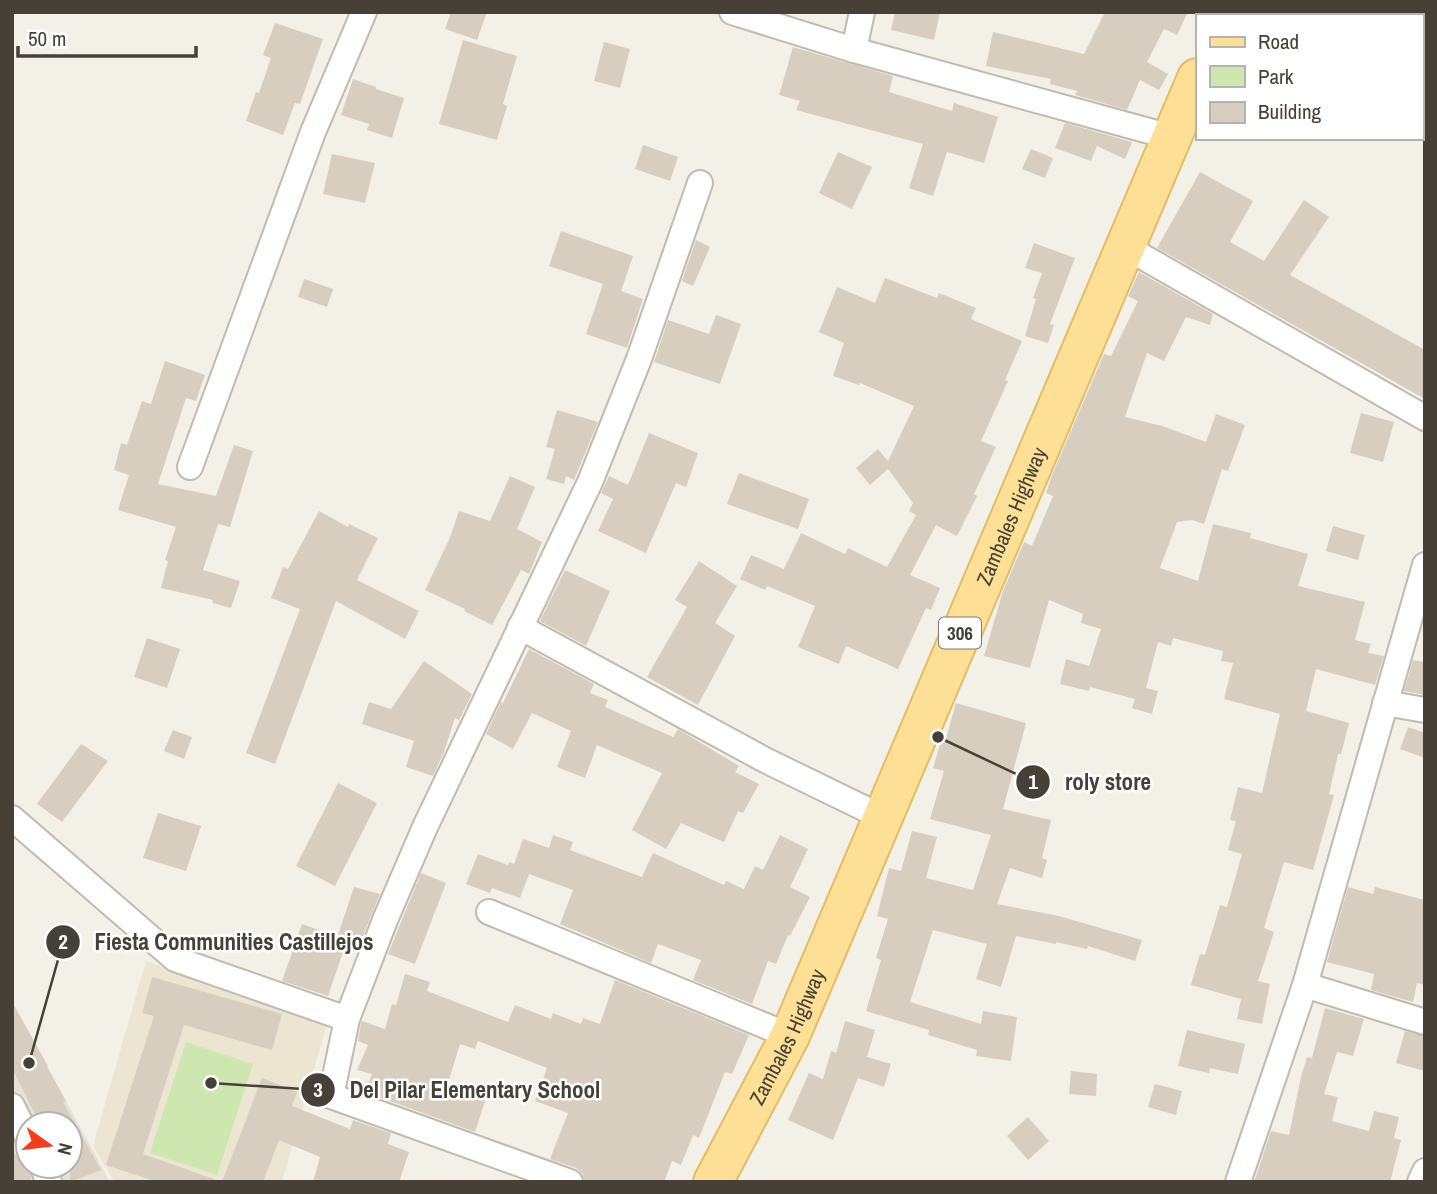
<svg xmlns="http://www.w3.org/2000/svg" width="1437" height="1194" font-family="'Archivo Narrow',sans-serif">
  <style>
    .residential { fill: #e7e2d5; fill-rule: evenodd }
    .education { fill: #ece5d1 }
    .green { fill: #cee7b0 }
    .building { fill: #d8cebf }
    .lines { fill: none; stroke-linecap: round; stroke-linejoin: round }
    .street-casing { stroke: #c2baad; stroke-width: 28 }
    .primary-casing { stroke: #e2bd66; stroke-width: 42 }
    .street { stroke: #fff; stroke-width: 24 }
    .primary { stroke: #fde096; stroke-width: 38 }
    .labels { text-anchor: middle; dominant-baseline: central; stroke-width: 5; stroke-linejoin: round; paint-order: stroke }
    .shield { fill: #fff; stroke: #7e7972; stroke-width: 2 }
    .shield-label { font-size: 19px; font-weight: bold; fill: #464036 }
    .street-label { font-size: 21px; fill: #464036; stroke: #fff }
    .leader { fill: none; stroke: #464036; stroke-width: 2.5 }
    .callout-dot { fill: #464036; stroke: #fff; stroke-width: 2.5 }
    .mark-label { font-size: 21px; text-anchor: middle; font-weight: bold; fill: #fff }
    .callout-label { font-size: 23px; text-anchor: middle; font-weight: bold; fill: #464036; stroke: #fff; stroke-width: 5; stroke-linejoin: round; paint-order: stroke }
  </style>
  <rect width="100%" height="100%" fill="#f3f0e7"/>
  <path class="residential" d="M12 1001 110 1182H12ZM28 1124H70V1166H28Z"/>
  <path class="education" d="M146 961 328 1020 282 1182 114 1181 93 1146Z"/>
  <path class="green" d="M186 1042 253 1064 217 1175 150 1153Z"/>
  <g class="building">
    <path d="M451 12H487L477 40 445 29Z"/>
    <path d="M895 12H940L934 40 891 30Z"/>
    <path d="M1105 12H1188L1177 35 1164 29 1147 62 1168 74 1159 90 1140 80 1127 110 1075 95 1077 91 1050 84 1051 79 986 66 993 32 1084 54Z"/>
    <path d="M275 23 323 39 300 104 295 103 283 135 246 121 256 92 259 93 271 58 263 55Z"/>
    <path d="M463 40 517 56 503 104 507 106 497 140 439 124Z"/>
    <path d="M604 42 630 49 620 88 594 81Z"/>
    <path d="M793 47 893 76 889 92 952 111 954 103 998 117 984 163 947 152 933 196 909 188 923 144 796 110 800 101 779 95Z"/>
    <path d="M353 79 376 87V89L404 98 392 138 367 130 369 124 341 115Z"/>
    <path d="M1065 123 1132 142 1125 159 1097 146 1091 161 1055 148Z"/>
    <path d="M643 145 678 157 670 181 635 169Z"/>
    <path d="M1031 149 1053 158 1045 178 1022 169Z"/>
    <path d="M838 152 872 167 852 209 819 193Z"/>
    <path d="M332 154 375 163 365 203 323 194Z"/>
    <path d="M1200 172 1253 201 1230 242 1264 261 1304 200 1329 217 1290 275 1425 350V399L1157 248Z"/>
    <path d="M561 231 633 256 621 291 643 299 627 348 586 334 603 284 549 266Z"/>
    <path d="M696 240 710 247 693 286 682 281Z"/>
    <path d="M1034 243 1075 258 1050 324 1054 325 1048 343 1025 336 1036 299 1033 298 1042 273 1025 268Z"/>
    <path d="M1139 272 1213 314 1210 325 1186 317 1164 361 1147 353 1125 417 1162 426 1206 442 1216 414 1245 425 1228 471 1222 469 1204 524 1192 520 1177 522 1160 568 1198 581 1213 524 1251 533 1250 538 1308 554 1298 586 1365 602 1355 640 1371 644 1368 653 1384 656 1375 685 1316 669 1306 711 1349 723 1341 754H1338L1329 794 1334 795 1313 870 1284 862 1264 928 1274 932 1258 981 1270 984 1262 1024 1237 1019 1241 999 1191 985 1200 954 1205 955 1220 905 1227 907 1242 854 1228 850 1236 821 1230 820 1238 787 1262 793 1280 714 1224 699 1233 663 1221 661 1223 651 1173 638 1171 646 1158 642 1146 688 1158 691 1152 714 1132 708 1135 699 1090 687 1089 691 1060 684 1066 659 1089 666 1101 629 1081 623 1083 614 1049 600 1030 668 984 656 1003 591 1024 542 1032 546 1053 496 1046 493 1052 475 1104 354 1111 356 1138 301 1128 296Z"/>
    <path d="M885 278 937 298 939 293 976 308 971 319 1022 341 1005 380 1008 381 981 441 996 447 974 494 977 496 957 536 936 525 910 575 940 588 931 610 926 608 898 669 846 646 839 664 798 647 815 606 767 586 765 590 740 579 751 555 784 569 801 533 845 554 848 548 887 567 916 515 909 511 913 503 888 469 870 485 856 468 878 449 888 461 914 406 860 383 859 385 833 376 844 343 819 332 837 287 875 303Z"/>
    <path d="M304 279 333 289 327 307 298 297Z"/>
    <path d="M716 315 741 324 720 384 654 362 668 320 709 334Z"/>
    <path d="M165 361 205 375 196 401 186 398 158 484 216 496 234 445 253 451 230 527 218 524 203 570 240 581 231 608 212 603 213 600 161 588 168 561 165 560 176 527 118 510 129 475 114 470 121 443 127 445 142 401 151 404Z"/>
    <path d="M557 410 598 422 574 480 566 476 564 484 546 479 555 449 546 447Z"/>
    <path d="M1361 413 1394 422 1383 462 1350 453Z"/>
    <path d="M649 433 698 453 686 487 676 483 646 553 598 531 613 499 601 493 609 476 628 485Z"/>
    <path d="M739 473 809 499 798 529 727 504Z"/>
    <path d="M510 476 535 487 517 529 542 542 529 574 521 570 492 625 464 611 465 609 425 590 449 540 459 511 490 521Z"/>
    <path d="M319 511 348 527 349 524 378 538 357 580 419 611 405 639 336 601 275 764 246 753 300 609 271 598 283 567 288 569Z"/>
    <path d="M1333 526 1365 535 1358 560 1326 551Z"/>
    <path d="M699 561 737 586 715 623 735 636 698 705 647 677 687 607 675 600Z"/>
    <path d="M565 570 610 591 586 646 540 621Z"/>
    <path d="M147 638 180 649 167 688 134 677Z"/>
    <path d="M529 649 594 684 590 693 608 700 605 707 673 737 678 729 739 766 735 772 759 784 743 813 738 811 724 842 681 823 666 849 632 830 662 773 597 745 585 778 557 767 571 731 532 713 513 749 486 734 501 702 503 703Z"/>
    <path d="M1413 660 1425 662V695L1404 691Z"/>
    <path d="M424 661 472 694 459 720 455 718 444 752 433 776 406 767 414 741 362 724 369 702 391 709Z"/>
    <path d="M956 703 1026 723 1003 809 1051 820 1042 858 1047 860 1042 878 1010 868 997 904 1059 916 1142 940 1135 961 1088 946 1087 949 1056 942V944L1016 936 1001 987 976 979 987 944 933 930 910 1002 981 1024 983 1011 1017 1017 1011 1061 976 1056 977 1050 928 1035 929 1030 866 1011 881 960 876 958 888 919 877 916 889 868 901 871 912 831 937 837 926 878 973 890 991 835 930 819 944 771 933 768 941 741 945 742Z"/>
    <path d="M1408 727 1425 733V758L1400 749Z"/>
    <path d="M173 730 192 737 184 759 164 751Z"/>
    <path d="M81 744 108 761 62 822 37 804Z"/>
    <path d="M338 783 377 803 335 886 296 866Z"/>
    <path d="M158 813 201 826 186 871 143 858Z"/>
    <path d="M553 835 573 842 570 850 642 877 653 853 724 885 726 881 744 889 755 866 763 870 780 835 808 849 790 887 810 897 790 936 788 935 776 964 768 961 752 1004 693 980 701 960 658 944 651 963 560 924 573 890 529 874 520 898 492 888 490 893 466 884 478 854 508 865 509 862 514 864 523 839 549 848Z"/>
    <path d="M421 873 446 883 415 964 388 954Z"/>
    <path d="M354 887 380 894 360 943 338 935Z"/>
    <path d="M1348 887 1373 894 1375 887 1425 900V985L1417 983 1413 1002 1371 990 1374 974 1327 962Z"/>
    <path d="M302 924 347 940 328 996 282 981Z"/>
    <path d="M405 974 430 982 427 991 508 1022 515 1005 551 1019 553 1013 581 1024 583 1018 600 1024 615 980 749 1035 732 1074 725 1072 699 1138 693 1135 681 1165 672 1161 664 1182H585L582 1173 576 1168 550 1159 568 1113 535 1101 547 1068 478 1041 475 1049 460 1044 448 1083 487 1095 475 1132 365 1092 372 1074 357 1070 368 1045 358 1041 361 1023 362 1021 385 1029 392 1004 396 1005Z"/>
    <path d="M152 977 282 1014 272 1050 184 1025 143 1154 214 1179 213 1182H157L106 1165 154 1016 142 1013Z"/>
    <path d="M12 1002 48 1066 47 1067 66 1101 63 1102 101 1170 70 1182V1124H40L12 1068Z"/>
    <path d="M1325 1008 1364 1019 1353 1056 1337 1052 1324 1094 1338 1097 1332 1121 1369 1131 1374 1111 1399 1117 1394 1138 1401 1140 1390 1182H1254L1271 1131 1289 1135 1301 1077 1307 1057 1312 1058Z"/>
    <path d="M845 1021 875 1030 867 1057 891 1064 884 1087 858 1078 833 1140 788 1120 809 1073 823 1079 831 1051 836 1053Z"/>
    <path d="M1187 1030 1245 1044 1238 1074 1210 1068 1209 1073 1178 1066Z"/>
    <path d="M1405 1031 1425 1036V1071L1396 1063Z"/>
    <path d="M1071 1071 1097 1074 1096 1096 1069 1094Z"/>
    <path d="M262 1078 297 1092 292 1106 350 1129 353 1120 391 1133 388 1144 409 1152 399 1182H313L320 1157 279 1140 263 1182H222Z"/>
    <path d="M1155 1084 1182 1091 1176 1115 1148 1107Z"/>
    <path d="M1028 1117 1049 1141 1028 1160 1007 1136Z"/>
    <path d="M12 1152 28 1163 31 1178 28 1182H12Z"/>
  </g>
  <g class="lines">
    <defs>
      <g id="street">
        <path d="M732 12 854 50 1171 137"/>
        <path d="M854 50 862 12"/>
        <path d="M1124 246 1425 418"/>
        <path d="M190 467 313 132 364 12"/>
        <path d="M520 627 765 760 882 817"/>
        <path d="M1385 703 1425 710"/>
        <path d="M12 818 175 959 347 1019"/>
        <path d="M489 912 790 1036"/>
        <path d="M1305 985 1425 1022"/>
        <path d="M12 1106 28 1138"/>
        <path d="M42 1166 49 1182"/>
        <path d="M570 1182 331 1096 347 1019 385 920 425 827 590 482 639 359 700 183"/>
        <path d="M1238 1182 1305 985 1425 565"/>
        <path d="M1420 1182 1425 1171"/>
      </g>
      <g id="primary">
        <path d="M1225 16 1227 12"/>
        <path id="s1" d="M713 1182 790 1036 1197 78"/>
      </g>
    </defs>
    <use href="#street" class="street-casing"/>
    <use href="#primary" class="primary-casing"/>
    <use href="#street" class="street"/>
    <use href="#primary" class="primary"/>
  </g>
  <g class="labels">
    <rect class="shield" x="939" y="617.5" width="42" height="31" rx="5"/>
    <g class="shield-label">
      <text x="960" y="633">306</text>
    </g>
    <g class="street-label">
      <text stroke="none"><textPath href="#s1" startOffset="730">Zambales Highway</textPath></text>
      <text stroke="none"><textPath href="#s1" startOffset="163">Zambales Highway</textPath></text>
    </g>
  </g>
  <path class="leader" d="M938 737L1033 782M29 1063L63 942M211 1083L318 1090"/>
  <g class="callout-dot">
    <circle cx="938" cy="737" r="7"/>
    <circle cx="29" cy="1063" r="7"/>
    <circle cx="211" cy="1083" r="7"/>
    <circle cx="1033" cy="782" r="18"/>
    <circle cx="63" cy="942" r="18"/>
    <circle cx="318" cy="1090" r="18"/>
  </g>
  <g class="mark-label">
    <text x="1033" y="789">1</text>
    <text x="63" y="949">2</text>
    <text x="318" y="1097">3</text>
  </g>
  <g class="callout-label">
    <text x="1108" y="790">roly store</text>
    <text x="234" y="950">Fiesta Communities Castillejos</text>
    <text x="475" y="1098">Del Pilar Elementary School</text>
  </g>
  <rect width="1437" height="1194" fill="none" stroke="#464036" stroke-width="28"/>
  <rect x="1196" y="14" width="228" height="126" fill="#ffffff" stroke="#b5b3af" stroke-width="2"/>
  <rect x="1210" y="37" width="35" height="10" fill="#fde096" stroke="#b5b3af" stroke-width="2"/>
  <text x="1258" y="49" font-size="21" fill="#464036">Road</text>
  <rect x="1210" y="66" width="35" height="21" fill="#cee7b0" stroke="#b5b3af" stroke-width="2"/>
  <text x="1258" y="84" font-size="21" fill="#464036">Park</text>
  <rect x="1210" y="102" width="35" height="21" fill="#d8cebf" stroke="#b5b3af" stroke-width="2"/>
  <text x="1258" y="119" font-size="21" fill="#464036">Building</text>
  <g transform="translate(49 1145) rotate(104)"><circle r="33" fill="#ffffff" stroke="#b5b3af" stroke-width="2"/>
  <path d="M0-5L12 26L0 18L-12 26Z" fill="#f73c1a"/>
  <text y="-10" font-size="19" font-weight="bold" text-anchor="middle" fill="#464036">N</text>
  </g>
  <path d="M18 46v10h178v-10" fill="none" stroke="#464036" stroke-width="3.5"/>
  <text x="28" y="46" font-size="21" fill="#464036" stroke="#ffffff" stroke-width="5" paint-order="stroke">50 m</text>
</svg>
